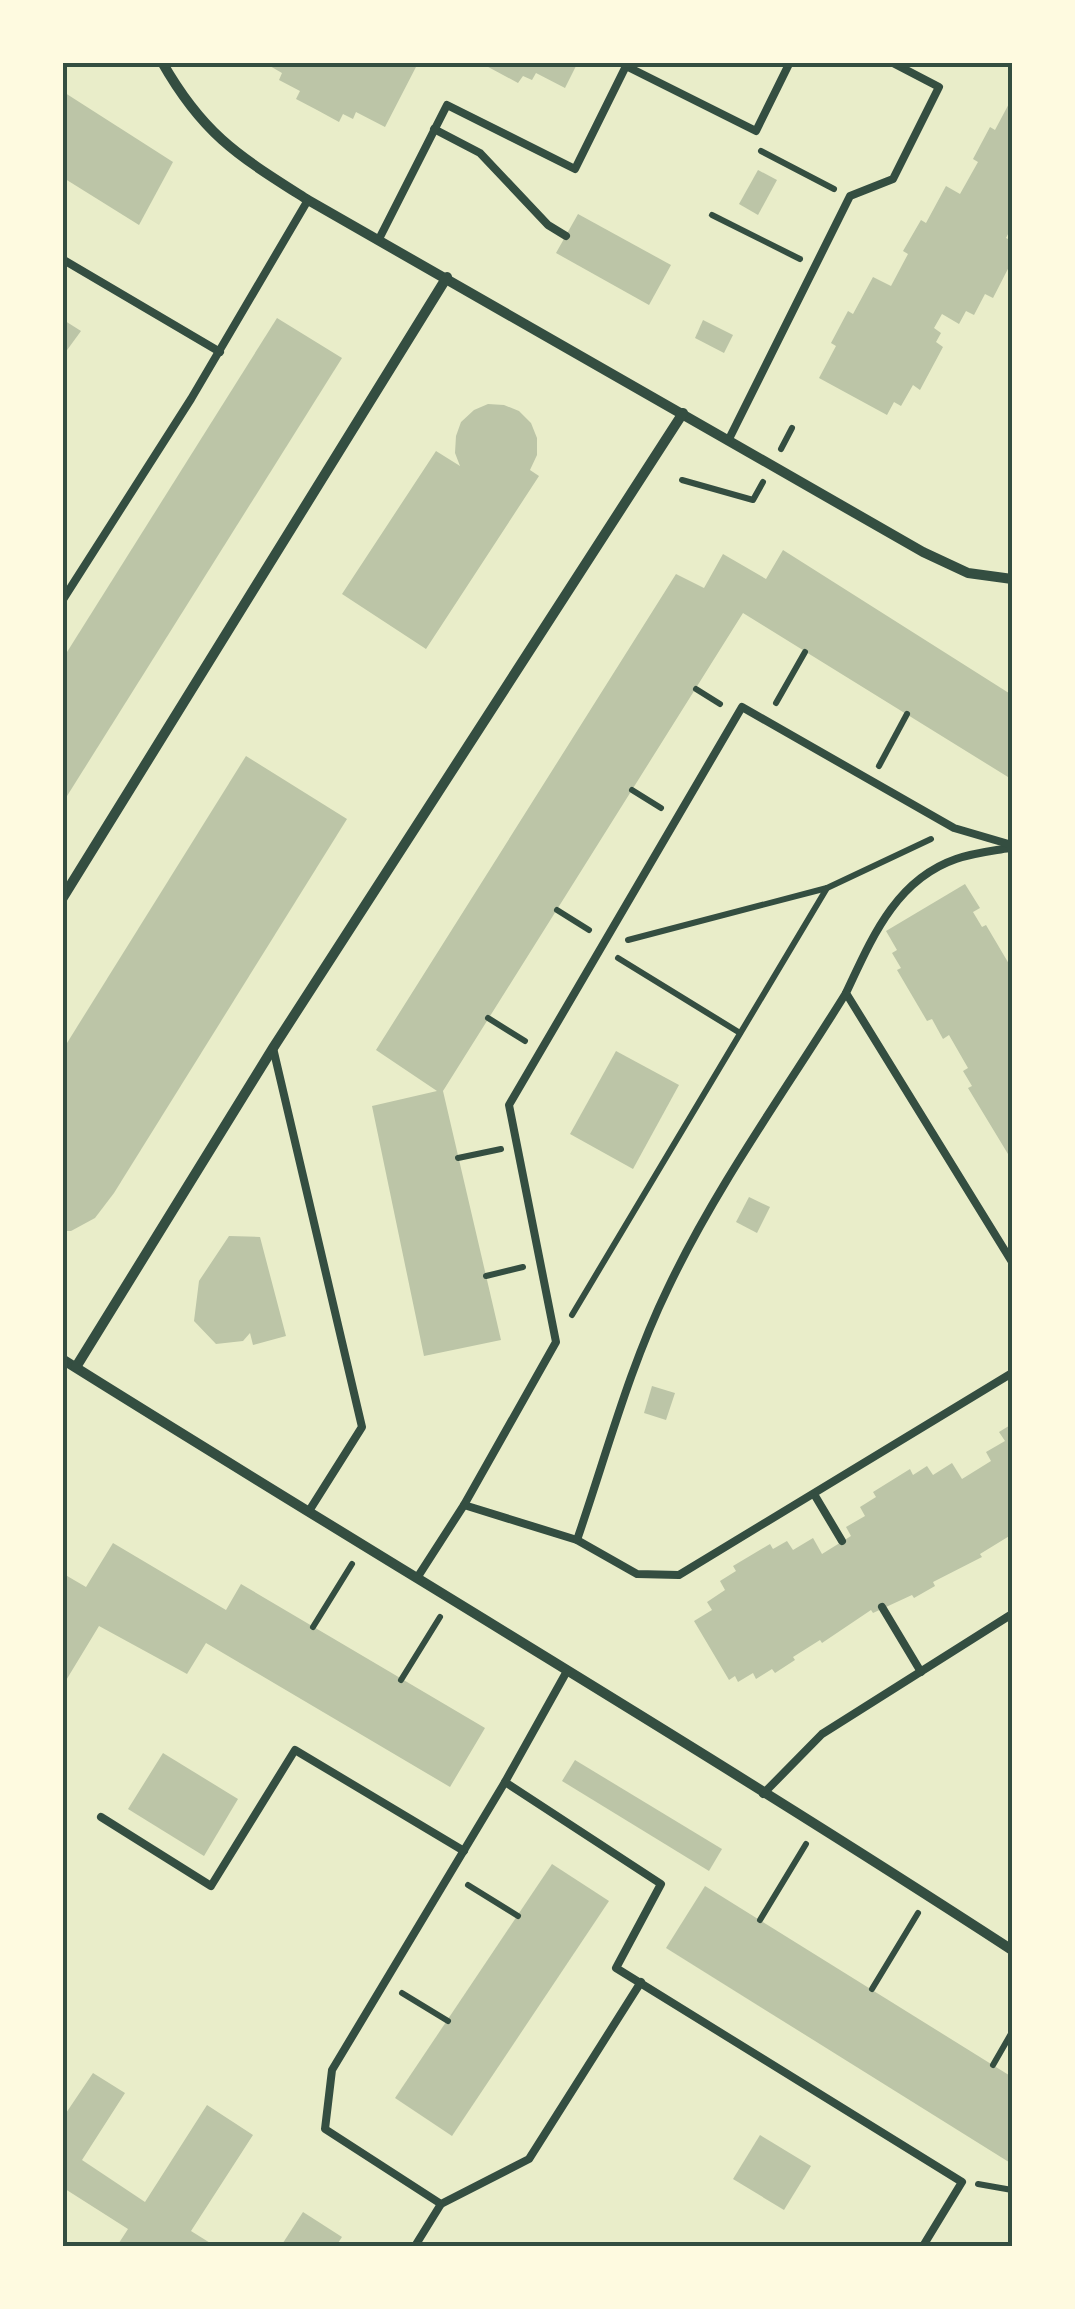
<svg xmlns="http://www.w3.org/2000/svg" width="1075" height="2309" font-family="'Open Sans',sans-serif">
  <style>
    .building { fill: #bcc5a7 }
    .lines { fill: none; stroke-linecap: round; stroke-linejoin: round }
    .path { stroke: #344e41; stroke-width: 6 }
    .service { stroke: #344e41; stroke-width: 8 }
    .minor { stroke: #344e41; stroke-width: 10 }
    .neatline { fill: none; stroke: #344e41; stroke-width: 4 }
  </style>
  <rect width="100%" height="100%" fill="#e9edc9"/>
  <g class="building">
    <path d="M263 62H412L417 65 385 127 356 112 353 119 343 114 339 122 317 110 296 99 300 91 279 80 282 73Z"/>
    <path d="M479 62H578L565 88 536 73 532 80 523 76 518 83Z"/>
    <path d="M62 91 173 162 139 225 62 177Z"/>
    <path d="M1012 98V226L1006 238 1012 241 1008 251 1012 254V261L993 298 985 294 974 315 966 311 959 324 942 314 934 328 941 333 936 342 943 347 920 390 913 385 901 406 894 402 887 415 819 378 836 346 831 343 848 311 853 314 873 277 891 286 908 254 903 251 921 220 926 223 946 186 960 194 978 162 973 159 982 142 990 127 995 130Z"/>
    <path d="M758 170 777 180 758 215 739 204Z"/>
    <path d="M578 214 671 265 649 305 556 253Z"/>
    <path d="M277 318 342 358 62 804V660Z"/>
    <path d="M62 319 81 331 62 357Z"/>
    <path d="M703 320 733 335 724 353 695 338Z"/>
    <path d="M488 404 504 405 519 411 531 423 537 438V455L530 470 539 476 426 649 342 594 436 451 460 466 455 453 456 436 461 422 474 410Z"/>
    <path d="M783 550 1012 695V771L1008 777 743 613 443 1091 501 1340 424 1356 372 1106 437 1091 376 1050 676 574 704 588 723 554 766 579Z"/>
    <path d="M246 756 347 819 114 1193 95 1218 71 1231H62V1051Z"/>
    <path d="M965 884 980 908 973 912 982 927 986 925 1012 969V1151L1008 1154 968 1088 972 1086 963 1071 968 1068 949 1035 943 1039 932 1019 927 1021 897 970 901 968 892 953 897 950 886 931Z"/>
    <path d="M616 1051 679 1085 633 1169 570 1134Z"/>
    <path d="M749 1197 770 1207 757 1233 736 1222Z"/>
    <path d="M229 1236 260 1237 286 1336 253 1345 250 1333 243 1341 216 1344 194 1321 199 1281Z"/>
    <path d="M652 1386 675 1393 666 1420 644 1413Z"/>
    <path d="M1012 1424V1529L1008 1531 1011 1535 980 1554 982 1557 933 1582 935 1586 914 1598 912 1595 873 1613 871 1610 822 1643 820 1640 793 1657 795 1660 775 1673 772 1669 756 1679 753 1673 738 1682 735 1676 729 1680 694 1621 712 1610 707 1602 725 1590 720 1581 736 1571 733 1566 770 1544 773 1549 787 1541 793 1550 813 1538 822 1554 851 1536 846 1527 865 1516 860 1507 876 1497 873 1492 910 1469 913 1475 927 1466 933 1475 952 1463 962 1479 991 1461 986 1452 1005 1441 999 1432Z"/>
    <path d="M113 1543 226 1610 241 1584 485 1728 450 1787 206 1643 187 1674 99 1626 62 1687V1573L86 1587Z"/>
    <path d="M163 1753 238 1799 204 1856 128 1809Z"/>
    <path d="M575 1760 722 1849 709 1871 562 1781Z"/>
    <path d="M552 1864 609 1901 452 2136 395 2098Z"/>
    <path d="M705 1886 1012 2077V2164L666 1948Z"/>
    <path d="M93 2073 125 2093 82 2160 145 2202 207 2105 253 2135 191 2231 215 2246H117L128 2229 62 2187V2119Z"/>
    <path d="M760 2135 811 2166 784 2210 733 2179Z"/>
    <path d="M303 2212 342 2237 336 2246H281Z"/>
  </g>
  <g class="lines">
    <g class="path">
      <path d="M761 151 834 189"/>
      <path d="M712 215 800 259"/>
      <path d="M781 449 792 428"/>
      <path d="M682 480 753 500 763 482"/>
      <path d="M696 689 720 704"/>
      <path d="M776 703 805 652"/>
      <path d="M879 766 907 714"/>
      <path d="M632 790 661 808"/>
      <path d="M557 910 589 930"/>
      <path d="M628 940 827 888"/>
      <path d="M618 958 740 1033"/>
      <path d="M488 1018 525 1041"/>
      <path d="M458 1158 501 1149"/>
      <path d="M486 1276 523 1267"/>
      <path d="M572 1315 827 888 931 839"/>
      <path d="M313 1627 352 1564"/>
      <path d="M401 1680 440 1617"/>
      <path d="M468 1885 518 1916"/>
      <path d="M760 1920 806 1844"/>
      <path d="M872 1989 918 1913"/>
      <path d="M402 1993 448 2021"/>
      <path d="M993 2065 1012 2032"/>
      <path d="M978 2184 1012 2190"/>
    </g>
    <g class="service">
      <path d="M434 129 480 153 548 225 566 236"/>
      <path d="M379 239 447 105 575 169 626 66 756 131 790 62"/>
      <path d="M62 259 220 352"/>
      <path d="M729 439 850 196 893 179 939 87 891 62"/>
      <path d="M62 601 191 399 308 200"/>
      <path d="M1009 848C992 851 973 853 956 859 895 880 871 940 846 993L1012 1262"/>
      <path d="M273 1048 362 1427 309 1511"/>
      <path d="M814 1494 842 1541"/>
      <path d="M464 1505 577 1540 637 1574 679 1575 1012 1373"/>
      <path d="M577 1540C606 1456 629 1368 668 1288 717 1185 786 1090 846 993"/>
      <path d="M417 1578 464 1505 556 1342 509 1105 742 707 954 828 1012 845"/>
      <path d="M882 1607 921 1672"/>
      <path d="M567 1671 505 1782 661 1884 616 1968 962 2182 923 2246"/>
      <path d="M505 1782 332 2070 325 2129 441 2204 529 2159 641 1982"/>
      <path d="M763 1794 822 1734 1012 1614"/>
      <path d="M101 1817 211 1886 295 1750 464 1851"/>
      <path d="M415 2246 441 2204"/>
    </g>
    <g class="minor">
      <path d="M162 62C204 136 239 156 308 200L923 552 968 573 1012 579"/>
      <path d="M62 899 447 277"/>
      <path d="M62 1359C378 1557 700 1747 1012 1950"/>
      <path d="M76 1367 273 1048 683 413"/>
    </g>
  </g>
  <rect width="1075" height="2309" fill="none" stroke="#fefae0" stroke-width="130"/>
  <rect x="65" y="65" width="945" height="2179" class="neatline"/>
</svg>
